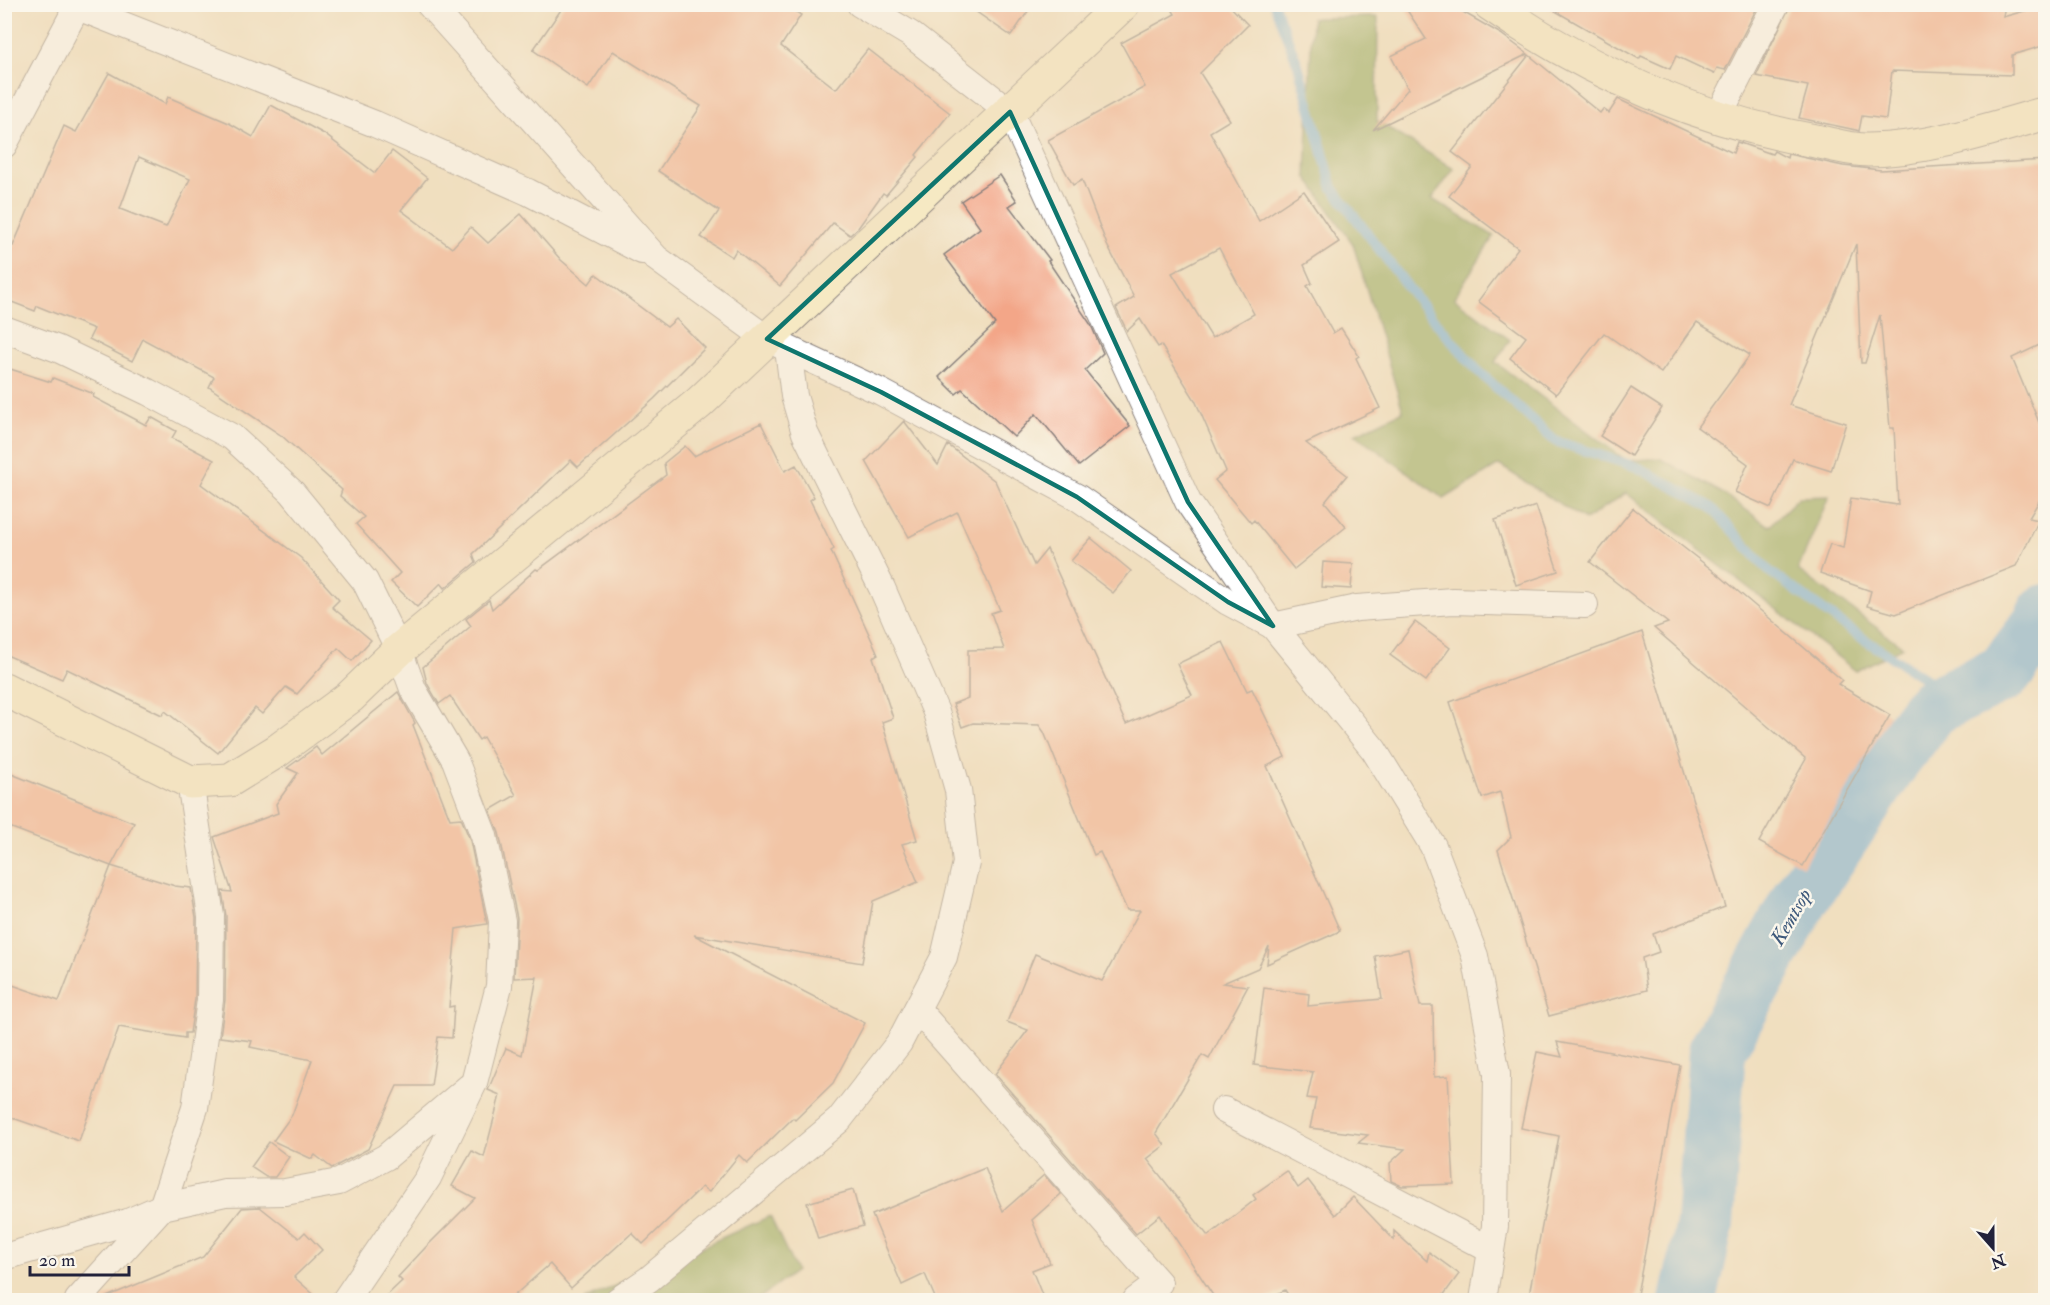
<svg xmlns="http://www.w3.org/2000/svg" width="2050" height="1305" font-family="'IM FELL Double Pica',serif">
  <style>
    .forest { fill: #8ca658; stroke: #57644a; stroke-width: 1.5 }
    .lines { fill: none; stroke-linecap: round; stroke-linejoin: round }
    .stream { stroke: #67abdc; stroke-width: 10 }
    .river { stroke: #67abdc; stroke-width: 58 }
    .building { fill: #f3a688; fill-rule: evenodd }
    .street-casing { stroke: #89807d; stroke-width: 28 }
    .secondary-casing { stroke: #89807d; stroke-width: 35 }
    .street { stroke: #fff; stroke-width: 26 }
    .secondary { stroke: #f6e9c3; stroke-width: 33 }
    .marked { fill: none; stroke: #0f766e; stroke-width: 4.5; stroke-linejoin: round }
    .labels { text-anchor: middle; dominant-baseline: central; stroke-width: 5; stroke-linejoin: round; paint-order: stroke }
    .water-label { font-size: 20px; font-style: italic; fill: #3e597b; stroke: #fbf7ec }
  </style>
  <rect width="100%" height="100%" fill="#fbf7ec"/>
  <filter id="ink" filterUnits="userSpaceOnUse"><feTurbulence type="fractalNoise" baseFrequency=".0167" numOctaves="2"/><feDisplacementMap in="SourceGraphic" scale="12" xChannelSelector="R" yChannelSelector="G"/><feConvolveMatrix kernelMatrix="1 2 1 2 8 2 1 2 1" color-interpolation-filters="sRGB"/></filter>
  <filter id="wash" filterUnits="userSpaceOnUse"><feTurbulence type="fractalNoise" baseFrequency=".008" numOctaves="4" result="noise"/><feDisplacementMap in="SourceGraphic" scale="24" xChannelSelector="R" yChannelSelector="G"/><feGaussianBlur stdDeviation="1.35" result="paint"/><feColorMatrix in="noise" values="0 0 0 0 0 0 0 0 0 0 0 0 0 0 0 0 0 1.4 0 .05"/><feComposite in="paint" operator="in"/></filter>
  <g filter="url(#wash)">
    <rect width="100%" height="100%" fill="#f0dfbf"/>
    <g class="forest">
      <path d="M1378 17 1377 121 1454 169 1432 199 1494 236 1454 298 1510 340 1495 362 1627 461 1660 458 1722 493 1769 526 1799 497 1829 496 1798 570 1903 647 1856 671 1626 493 1585 520 1499 465 1444 499 1355 434 1403 411 1353 244 1306 176 1312 18Z"/>
      <path d="M770 1216 796 1271 757 1300H584Z"/>
    </g>
    <g class="lines">
      <path class="stream" d="M1274 4 1298 65 1333 188 1419 302 1476 369 1555 441 1637 467 1711 507 1769 571 1853 632 1953 697"/>
      <path class="river" d="M1688 1300 1705 1224 1717 1050 1801 897 1889 764 1932 707 2004 673 2041 624 2046 613"/>
    </g>
    <g id="blocks">
      <g class="building">
        <path d="M565 4H784L801 15 781 46 836 89 868 49 950 113 916 155 918 157 886 195 883 193 858 228 850 235 833 223 780 286 736 250 732 257 701 237 719 211 658 171 701 106 613 51 588 88 533 50Z"/>
        <path d="M965 4H1033L1011 36Z"/>
        <path d="M1169 4H1228L1248 25 1200 73 1230 120 1210 132 1259 221 1304 191 1339 242 1304 265 1312 283 1307 286 1333 333 1341 328 1359 356 1356 358 1380 408 1306 443 1347 475 1325 502 1346 527 1294 569 1254 520 1251 523 1215 480 1226 471 1195 400 1161 345 1158 347 1140 319 1127 331 1116 308 1134 297 1107 245 1082 180 1073 185 1048 140 1145 87 1121 43 1175 14ZM1219 248 1254 314 1212 338 1172 273Z"/>
        <path d="M1403 4H1449L1501 34 1528 54 1373 130 1408 89 1391 56 1426 39Z"/>
        <path d="M1543 4H1759L1725 70 1717 68 1714 74 1676 56 1670 69 1641 56 1639 59Z"/>
        <path d="M1791 4H2005L2003 17 2046 5V45L2012 55V75L1892 71 1886 119 1862 116 1859 131 1856 130 1799 118 1808 86 1756 76Z"/>
        <path d="M1529 55 1600 113 1603 109 1609 113 1618 99 1733 153 1737 142 1772 154 1774 151 1787 158 1788 154 1843 166 1881 170 2046 160V342L2012 358 2046 439V489L2029 518 2039 520 2016 566 1896 614 1867 606 1871 591 1820 573 1830 544 1843 548 1851 498 1898 505 1894 428H1890L1880 315 1865 363H1861L1856 244 1789 405 1846 423 1831 471 1793 459 1771 508 1735 492 1748 464 1697 427 1750 355 1697 322 1661 373 1604 333 1556 394 1510 358 1526 337 1478 301 1518 248 1449 196 1472 167 1452 152Z"/>
        <path d="M109 73 165 104 168 97 229 123 253 137 271 105 324 134 375 173 392 151 427 178 401 210 452 248 471 227 488 243 521 214 561 260 589 284 596 274 667 327 676 319 705 348 654 399 578 467 571 460 473 554 476 562 445 588 441 583 417 607 391 582 400 573 356 524 364 517 340 496 342 490 282 436 209 387 214 377 143 339 132 361 89 339 94 329 37 306 35 311 4 299V242L13 246 64 126 76 132ZM139 157 190 179 166 227 120 209Z"/>
        <path d="M1000 175 1017 201 1009 206 1050 260 1048 261 1091 325 1103 353 1085 370 1130 426 1079 466 1036 414 1014 437 962 389 956 394 939 377 995 324 944 255 980 228 961 201Z"/>
        <path d="M4 367 51 382 53 378 94 394 93 397 146 425 151 417 176 431 172 438 214 460 201 484 301 558 339 600 332 607 371 640 352 661 338 648 297 694 286 687 262 714 255 708 218 753 165 711 162 715 67 669 62 679 4 654Z"/>
        <path d="M1631 388 1662 408 1631 456 1600 436Z"/>
        <path d="M904 421 938 465 948 445 995 481 1034 565 1047 549 1126 724 1192 695 1177 664 1223 642 1247 691 1252 689 1285 757 1267 766 1340 931 1267 964 1269 946 1258 968 1223 983 1248 986 1209 1059 1202 1055 1156 1133 1165 1145 1147 1159 1208 1236 1256 1199 1253 1195 1287 1171 1298 1188 1308 1180 1335 1215 1353 1197 1394 1240V1231L1427 1261 1429 1252 1459 1274 1440 1300H1291L1285 1290 1265 1300H1216L1160 1215 1136 1234 995 1074 1028 1030 1007 1022 1035 954 1102 981 1140 910H1127L1100 852 1094 855 1044 732 1039 725 973 723 962 727 953 704 968 698V650L1004 649 991 613 1000 610 957 512 909 537 866 461Z"/>
        <path d="M761 423 785 471 796 465 814 497 810 500 834 549 831 551 878 654 873 657 893 718 882 722 917 840 902 844 918 882 873 901 862 963 694 935 865 1023 833 1083 795 1120 793 1118 747 1163 739 1155 709 1192 702 1187 643 1244 632 1233 571 1288 550 1264 509 1300H382L402 1281 398 1277 425 1248 475 1198 452 1186 472 1151 484 1157 500 1095 488 1090 506 1048 522 1055 537 977 514 978 517 918 499 833 490 810 516 795 483 737 479 740 450 696 439 704 427 683 423 667 471 626 466 619 489 600 492 609 536 569 538 570 666 475 664 463 685 446 694 456Z"/>
        <path d="M1536 506 1558 571 1516 585 1495 520Z"/>
        <path d="M1633 508 1720 576 1842 680 1838 684 1890 715 1803 866 1759 842 1806 759 1654 628 1668 623 1590 562Z"/>
        <path d="M1091 538 1131 571 1113 593 1071 561Z"/>
        <path d="M1323 562 1353 564 1351 589 1321 587Z"/>
        <path d="M1415 622 1450 648 1426 681 1390 655Z"/>
        <path d="M1642 632 1725 907 1653 934 1659 952 1642 958 1647 990 1549 1016 1498 850 1511 837 1500 792 1482 798 1450 702Z"/>
        <path d="M398 692 415 723 413 725 450 819 461 818 470 840 487 924 456 929 449 1007 454 1006 452 1038 438 1037 431 1086H397L368 1149 332 1168 315 1155 312 1159 273 1141 292 1115 312 1060 250 1047 252 1041 220 1037 225 1000 226 916 222 891 232 892 214 837 278 813 276 804 298 773 287 768 316 747 322 755Z"/>
        <path d="M4 771 134 823 111 866 4 825Z"/>
        <path d="M111 866 175 886 191 888 196 917 195 999 190 1033H185V1038L119 1027 79 1141 4 1115V982L59 1001Z"/>
        <path d="M1408 949 1420 1006H1433L1434 1077 1448 1076 1454 1184 1402 1186 1391 1181 1390 1163 1405 1149 1358 1143 1368 1135 1310 1128 1316 1099 1307 1098 1313 1072 1254 1065 1264 988 1309 994 1308 1006 1382 999 1375 956Z"/>
        <path d="M1557 1042 1680 1065 1636 1300H1528L1559 1136 1521 1128 1537 1052 1562 1057Z"/>
        <path d="M269 1142 289 1157 275 1177H266L251 1167Z"/>
        <path d="M985 1168 1003 1211 1044 1175 1061 1194 1032 1220 1050 1263 1032 1270 1044 1300H936L925 1274 902 1285 872 1215Z"/>
        <path d="M853 1190 863 1226 818 1239 807 1203Z"/>
        <path d="M260 1207 299 1238 305 1232 322 1250 294 1277 320 1300H99L203 1257 242 1208Z"/>
      </g>
    </g>
  </g>
  <g filter="url(#ink)">
    <use href="#blocks" fill-opacity="0" stroke="#89807d" stroke-width="1.5"/>
    <g class="lines">
      <defs>
        <g id="street">
          <path d="M70 4 375 124 528 192 642 251"/>
          <path d="M429 4 656 258 767 339 881 392 1077 497 1228 602 1273 626 1357 608 1453 601 1585 605"/>
          <path d="M860 4 910 34 1010 112 1188 502 1273 626 1374 750 1433 846 1475 956 1497 1074 1495 1226 1483 1300"/>
          <path d="M1718 117 1776 4"/>
          <path d="M4 145 77 7"/>
          <path d="M4 329 58 349 148 392 232 437 292 492 365 581 399 650 413 689 455 760 484 836 502 921 499 986 474 1083 428 1178 345 1300"/>
          <path d="M917 1009 1159 1283 1136 1300"/>
          <path d="M1224 1110 1491 1250"/>
          <path d="M4 1257 128 1222 162 1207 225 1193 285 1192 339 1182 386 1157 469 1087"/>
          <path d="M78 1300 162 1207 195 1108 210 1000 211 916 190 782"/>
          <path d="M618 1300 649 1279 839 1120 899 1043 944 957 966 863 958 790 936 712 882 588 805 433 794 396 788 349"/>
        </g>
        <g id="secondary">
          <path d="M1490 4C1588 72 1692 118 1810 140 1828 143 1849 150 1868 150 1930 149 1987 130 2046 113"/>
          <path d="M4 689 190 782 230 780 277 751 350 697 399 650 699 403 1123 4"/>
        </g>
      </defs>
      <use href="#street" class="street-casing"/>
      <use href="#secondary" class="secondary-casing"/>
      <use href="#street" class="street"/>
      <use href="#secondary" class="secondary"/>
    </g>
  </g>
  <path d="M0 0H2050V1305H0ZM1010 112 1188 502 1273 626 1228 602 1077 497 881 392 767 339Z" fill="#f0dfbf" fill-opacity=".55" fill-rule="evenodd"/>
  <path class="marked" d="M1010 112 1188 502 1273 626 1228 602 1077 497 881 392 767 339Z"/>
  <g class="labels">
    <g class="water-label">
      <text transform="translate(1791 917) rotate(-60)">Kemtsop</text>
    </g>
  </g>
  <rect width="2050" height="1305" fill="none" stroke="#fbf7ec" stroke-width="24"/>
  <g transform="translate(1993 1248) rotate(159)" stroke="#fbf7ec" stroke-width="4.5" paint-order="stroke">
  <path d="M0-4.5L10 22L0 15L-10 22Z" fill="#22223b"/>
  <text y="-9" font-size="16" font-weight="bold" text-anchor="middle" fill="#22223b">N</text>
  </g>
  <path d="M30 1266v9h99v-9" fill="none" stroke="#22223b" stroke-width="3"/>
  <text x="39" y="1266" font-size="18" fill="#22223b" stroke="#fbf7ec" stroke-width="4.5" paint-order="stroke">20 m</text>
</svg>
